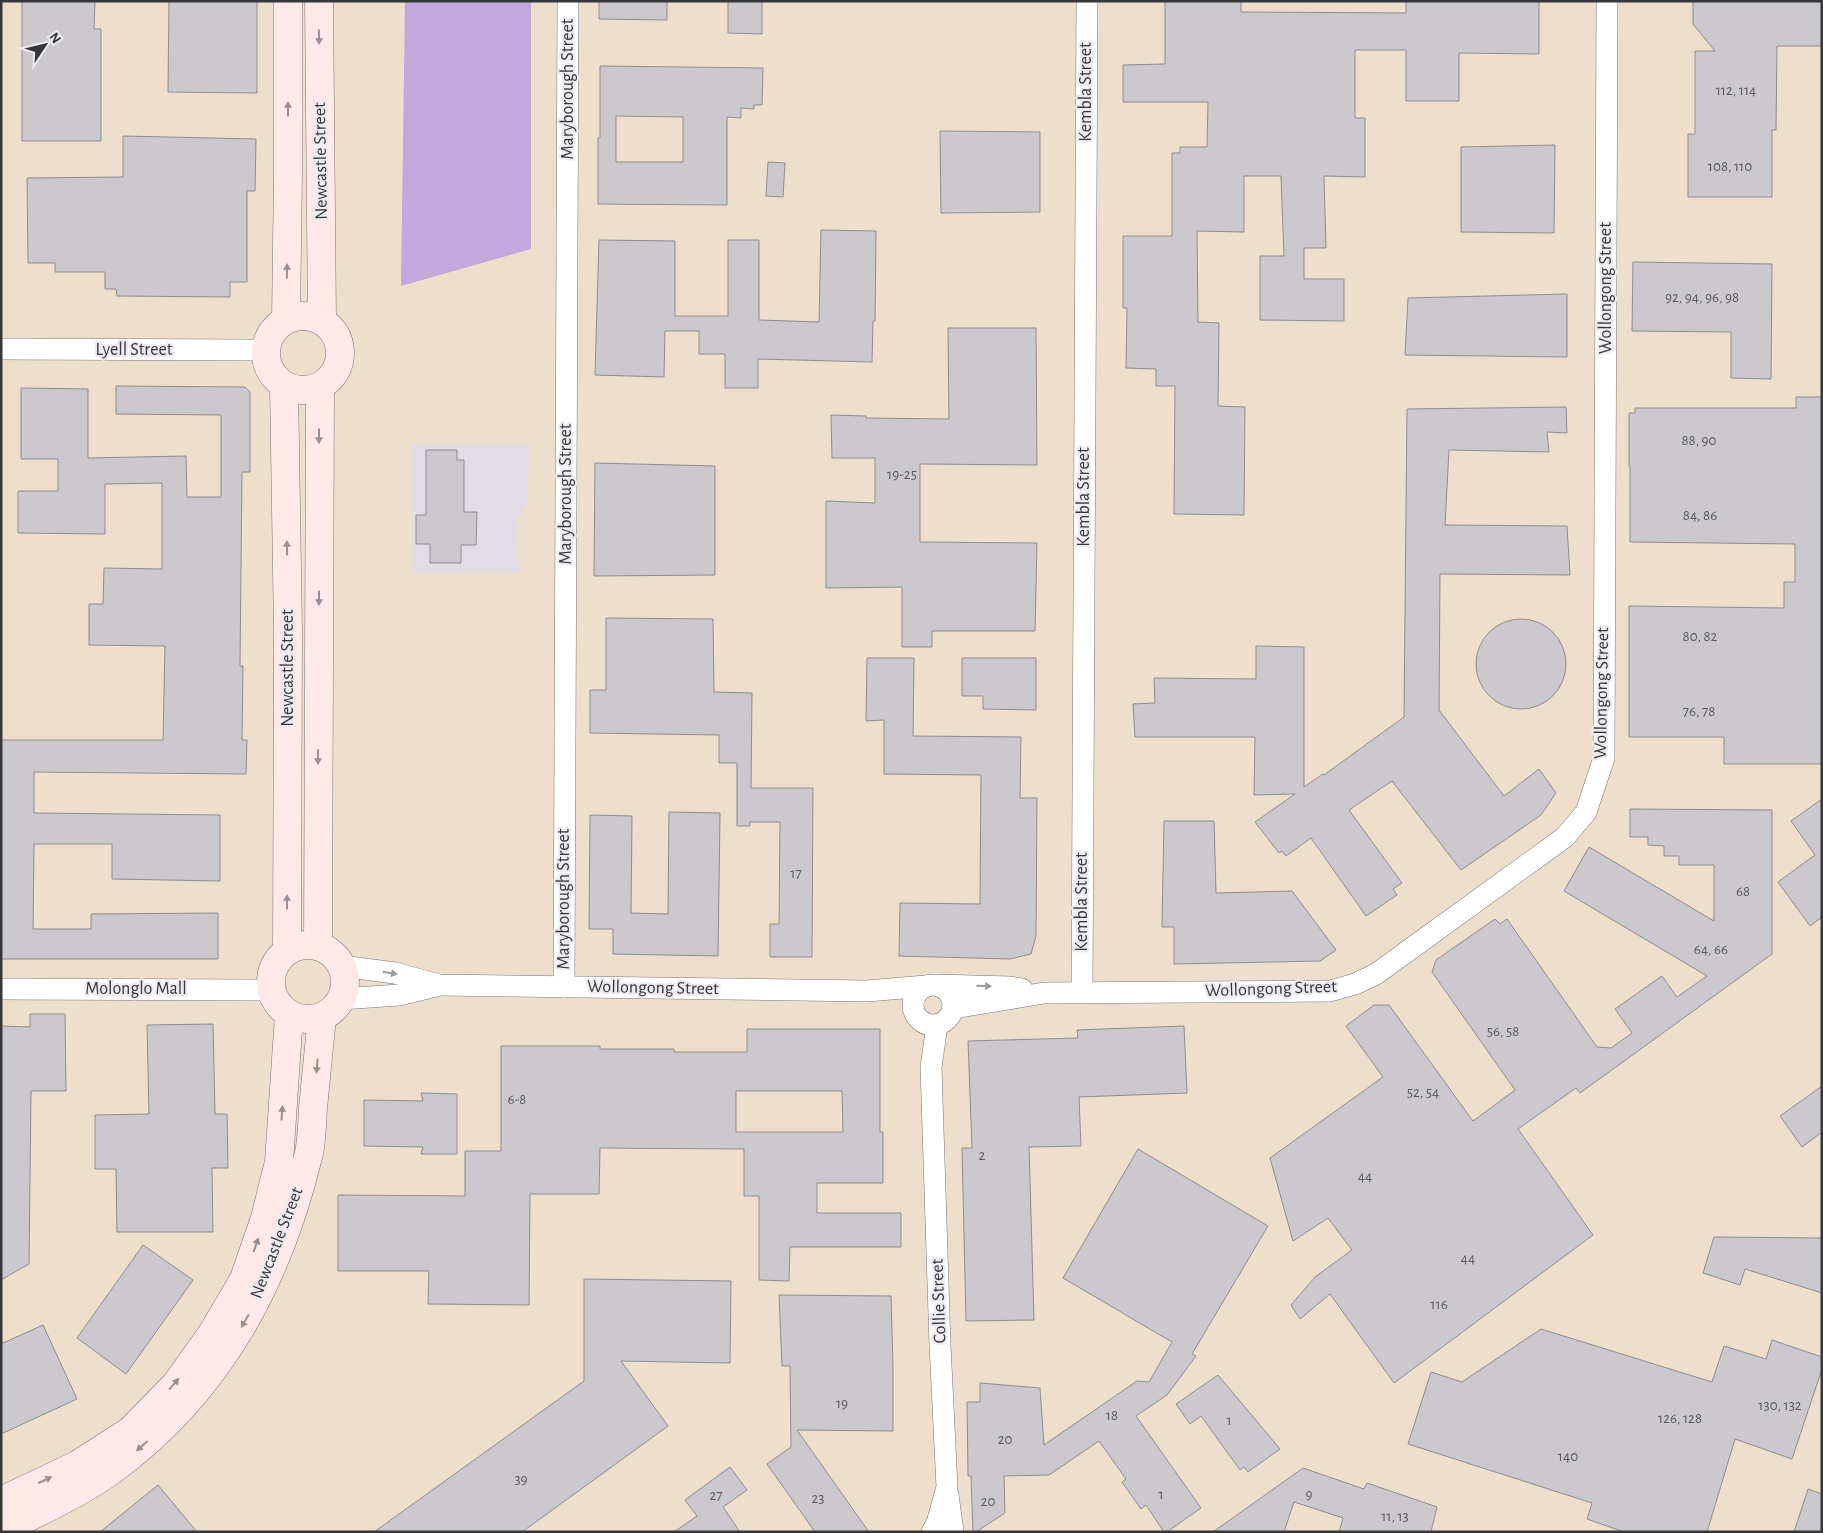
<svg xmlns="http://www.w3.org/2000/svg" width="1823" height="1533" font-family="'Alegreya Sans',sans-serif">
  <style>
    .commercial { fill: #eddfcc }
    .built { fill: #e2dce7 }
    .forest { fill: #c4a7dc }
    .building { fill: #cbc8ce; stroke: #8f8c91; fill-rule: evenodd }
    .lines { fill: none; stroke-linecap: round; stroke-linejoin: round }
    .minor-casing { stroke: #77757a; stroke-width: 22 }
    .secondary-casing { stroke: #77757a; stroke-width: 29 }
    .minor { stroke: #fff; stroke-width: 21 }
    .secondary { stroke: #fee8e8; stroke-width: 28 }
    .oneway { fill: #9a8f90 }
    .oneway2 { fill: #9b9a9c }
    .labels { text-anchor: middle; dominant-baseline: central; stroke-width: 4.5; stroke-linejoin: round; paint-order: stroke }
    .number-label { font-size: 15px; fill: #5c5a5e }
    .street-label { font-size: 18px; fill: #373638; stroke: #edeaf0 }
  </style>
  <rect width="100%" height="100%" fill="#edeaf0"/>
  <rect class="commercial" x="1" y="1" width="1821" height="1531"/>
  <path class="built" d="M529 444 528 501 517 520 519 572 413 573 412 445Z"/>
  <path class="forest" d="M405 1H531V249L401 286Z"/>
  <g class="building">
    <path d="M22 1H95L94 29H101V141H22Z"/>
    <path d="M169 1H257V93L168 92Z"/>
    <path d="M599 1H667V20L599 19Z"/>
    <path d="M728 1H762V34L728 33Z"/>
    <path d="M1165 1H1241V12L1406 13V1H1539V54L1459 53V101H1406V50H1355V118H1365V177L1324 176 1326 248H1304V279H1344V321L1260 320V256H1284L1281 176H1244V232L1197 231 1198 322 1219 323 1218 406 1245 407 1244 515 1174 514 1175 386H1156V369L1126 368 1127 308H1123V236H1172V153H1180V147H1207L1208 102H1123V65L1165 64Z"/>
    <path d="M1693 1H1822V46H1777L1776 130H1772V197H1688V134H1695V51H1715L1693 24Z"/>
    <path d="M600 66 763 68 762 105H754V109L741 108V118L727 117V205L598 204V138H600ZM616 116 683 117V162H616Z"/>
    <path d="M940 131 1040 132V212L941 213Z"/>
    <path d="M123 136 256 139 255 191H247V282H230V297L117 296 116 289H105V272H55V263H28L27 178 123 177Z"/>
    <path d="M1555 145 1554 233 1461 232V147Z"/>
    <path d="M768 162 785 163 783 197 766 196Z"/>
    <path d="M821 230 876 231 875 321H873L872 362 758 359V388H725V354H699V331H665L664 377 595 375 599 240 675 241V316H728V240H759V320L819 322Z"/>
    <path d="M1633 262 1772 264 1771 379 1731 378V332L1632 331Z"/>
    <path d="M1567 294V357L1405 355 1408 298Z"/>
    <path d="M948 328H1036L1037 465 920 464V542L1037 543 1035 631H932V647H902V587L826 588V501L875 503V458H832L831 415 866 416V418L949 419Z"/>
    <path d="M116 386 245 387 250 392V472H242L240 666H243L242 740H247L246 774 34 772V813L220 815V881L112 879V844H34L33 929H91V914L218 913V959H1V740H163L165 646 89 645V604H103L104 568 162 569V483L105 484V534L18 533V491H58V459H21V388L88 389V458L186 456 187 497H221V415L116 414Z"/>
    <path d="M1796 397H1822V764H1724V737H1629V606L1784 608V582H1795V544L1630 542V466H1629V413H1635V408H1796Z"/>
    <path d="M1566 407 1567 433 1547 432 1549 452 1449 450 1445 525 1567 526 1570 575 1440 574 1439 710 1504 796 1539 769 1556 793 1541 815 1461 870 1392 781 1349 810 1402 883 1393 889 1397 895 1366 916 1311 838 1286 856 1282 851 1279 853 1255 822 1295 794 1254 795 1255 737H1135L1133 704 1155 703 1154 678 1256 679V646L1304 647V787L1323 774 1324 775 1404 717 1407 409Z"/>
    <path d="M426 450H457V460H464V512H477L476 545H461V563H430V544H416V515H426Z"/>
    <path d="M595 463 715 466V575L594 576Z"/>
    <path d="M606 618 713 619 714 692 752 693 751 788H813L812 957H770V924H779L780 822H750V826H737V763H719V735L590 733V690H606Z"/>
    <circle cx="1521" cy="664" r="45"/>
    <path d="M867 658H914L913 736 1021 737 1020 798H1037L1036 936 1031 954 1010 959 899 956 900 903 980 904 981 775 884 774V720L866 721Z"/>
    <path d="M962 658H1036V710L983 709V696H962Z"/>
    <path d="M1822 799V917L1810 926 1778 882 1815 855 1791 821Z"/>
    <path d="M1630 809 1772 810V954L1580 1093 1576 1088 1518 1129 1593 1235 1394 1383 1330 1294 1300 1319 1291 1305 1315 1277 1352 1250 1328 1218 1293 1241 1270 1158 1383 1077 1346 1026 1374 1005H1389L1473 1121 1515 1090 1432 972 1436 960 1495 919 1500 924 1507 919 1597 1047 1611 1048 1632 1033 1615 1009 1662 976 1677 997 1707 976 1564 891 1589 847 1714 921V865H1679V856H1664V846L1648 845V837H1630Z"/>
    <path d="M669 812 720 813 718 956 613 954V929H589L590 815 632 816 631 913 668 914Z"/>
    <path d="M1164 821H1214L1216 893 1292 891 1336 950 1320 961 1174 964V927H1162Z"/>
    <path d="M30 1014H65L66 1091H31L29 1264 1 1280V1026L30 1027Z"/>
    <path d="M213 1024 215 1114H227L228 1168H212L213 1232H117L116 1169H95V1115L149 1114 147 1025Z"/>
    <path d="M1184 1026 1187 1093 1079 1097 1081 1146 1029 1147 1034 1320 966 1321 962 1148H972L968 1041 1078 1038 1077 1030Z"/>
    <path d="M747 1029H880V1132H883V1183H817V1213H901V1247H790L789 1281 759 1280V1196H744V1149L600 1148 599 1194H530L529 1305 428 1304 429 1271H338V1195L465 1196V1151H501V1046H600V1049H674V1052H747ZM736 1091H842L843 1132H736Z"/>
    <path d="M1822 1086V1132L1802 1147 1780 1116Z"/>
    <path d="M421 1093 457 1094V1154H421L423 1147 364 1146V1100L423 1101Z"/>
    <path d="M1138 1149 1268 1226 1192 1354 1196 1356 1167 1395 1136 1416 1201 1508 1167 1532H1164L1146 1505 1141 1509 1122 1482 1126 1479 1099 1441 1049 1475 1004 1476 1005 1513 976 1532H973L971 1476H968L967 1402H980V1383L1040 1388 1044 1445 1137 1381 1149 1382 1172 1342 1063 1278Z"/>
    <path d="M1714 1237 1822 1238V1293L1745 1269 1740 1285 1703 1273Z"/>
    <path d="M143 1245 193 1280 126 1374 77 1338Z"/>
    <path d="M584 1279 731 1281 730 1363 621 1361 668 1426 522 1532H374L584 1381Z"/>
    <path d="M779 1295 891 1296 893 1366V1431L797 1430 869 1532H815L767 1464 791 1447 790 1366H782Z"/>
    <path d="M43 1325 77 1399 1 1434V1344Z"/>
    <path d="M1541 1329 1712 1382 1724 1346 1766 1359 1772 1340 1822 1357V1369L1792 1459 1735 1439 1707 1532H1624L1587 1519 1592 1503 1408 1444 1431 1372 1462 1382Z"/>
    <path d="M1218 1375 1280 1449 1248 1472 1244 1467 1240 1470 1201 1416 1190 1424 1176 1404Z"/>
    <path d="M730 1467 747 1490 723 1507 740 1532H674L697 1516 685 1500Z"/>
    <path d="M1303 1468 1364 1489 1367 1483 1437 1507 1431 1532H1339L1343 1518 1294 1502 1284 1532H1213Z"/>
    <path d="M158 1485 197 1532H100Z"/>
    <path d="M1808 1489 1822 1494V1532H1794Z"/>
  </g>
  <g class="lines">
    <defs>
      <g id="minor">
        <path d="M1 349 266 350"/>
        <path d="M341 966 395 973 439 985 867 991 926 986"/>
        <circle cx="933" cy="1005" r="20"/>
        <path d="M936 985 1010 987 1022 989"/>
        <path d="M564 987 568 1"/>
        <path d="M1 989 271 990"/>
        <path d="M1082 992 1087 1"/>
        <path d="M341 999 399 995 436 986"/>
        <path d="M953 1008 1044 993 1330 991 1355 984 1376 974 1565 837 1586 812 1604 758 1607 1"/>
        <path d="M948 1495 953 1532"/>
        <path d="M932 1532 937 1523 947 1487 940 1345 931 1067 937 1025"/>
      </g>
      <g id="secondary">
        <path d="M319 1 322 321"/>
        <circle cx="303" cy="353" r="37"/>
        <path d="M286 320 288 173V1"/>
        <path d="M284 385 288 632 287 951"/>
        <circle cx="308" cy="982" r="37"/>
        <path d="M318 946 320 387"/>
        <path d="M1 1501 77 1465 130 1431 176 1384 211 1335 244 1279 265 1218 279 1162 289 1015"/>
        <path d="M1 1531C38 1512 77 1495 111 1471 219 1392 278 1282 309 1153 312 1139 312 1123 313 1108 316 1078 319 1048 322 1017"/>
      </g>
    </defs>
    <use href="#minor" class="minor-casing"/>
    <use href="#secondary" class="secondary-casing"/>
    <use href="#minor" class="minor"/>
    <use href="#secondary" class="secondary"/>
  </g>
  <defs><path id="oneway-solid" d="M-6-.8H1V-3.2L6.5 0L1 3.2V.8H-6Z" transform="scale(1.25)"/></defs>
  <g class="oneway">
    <use href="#oneway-solid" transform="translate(319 37) rotate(89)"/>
    <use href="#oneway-solid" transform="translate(288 109) rotate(-90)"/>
    <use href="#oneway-solid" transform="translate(287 271) rotate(-89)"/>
    <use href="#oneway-solid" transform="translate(319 436) rotate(90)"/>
    <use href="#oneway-solid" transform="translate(287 548) rotate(-91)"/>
    <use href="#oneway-solid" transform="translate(319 598) rotate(90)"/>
    <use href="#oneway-solid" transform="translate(318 757) rotate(90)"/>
    <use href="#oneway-solid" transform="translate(287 902) rotate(-90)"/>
    <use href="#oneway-solid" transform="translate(317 1066) rotate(95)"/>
    <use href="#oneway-solid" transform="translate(282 1113) rotate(-86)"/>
    <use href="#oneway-solid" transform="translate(256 1245) rotate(-71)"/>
    <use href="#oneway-solid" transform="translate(245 1321) rotate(121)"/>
    <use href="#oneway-solid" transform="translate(174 1384) rotate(-49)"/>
    <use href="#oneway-solid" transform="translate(142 1446) rotate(139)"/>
    <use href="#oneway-solid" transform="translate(45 1480) rotate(-25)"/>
  </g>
  <g class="oneway2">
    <use href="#oneway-solid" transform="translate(390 973) rotate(9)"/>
    <use href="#oneway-solid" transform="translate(984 986) rotate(1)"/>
  </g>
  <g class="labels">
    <g class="number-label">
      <text x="1736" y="90">112, 114</text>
      <text x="1730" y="166">108, 110</text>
      <text x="1702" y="297">92, 94, 96, 98</text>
      <text x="1699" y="440">88, 90</text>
      <text x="902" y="474">19-25</text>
      <text x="1700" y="515">84, 86</text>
      <text x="1700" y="636">80, 82</text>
      <text x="1699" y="711">76, 78</text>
      <text x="796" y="873">17</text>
      <text x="1743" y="891">68</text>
      <text x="1711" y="949">64, 66</text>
      <text x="1503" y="1031">56, 58</text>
      <text x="1423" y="1092">52, 54</text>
      <text x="517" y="1099">6-8</text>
      <text x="982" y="1155">2</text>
      <text x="1365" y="1176">44</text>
      <text x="1468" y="1258">44</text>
      <text x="1439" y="1304">116</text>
      <text x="842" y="1403">19</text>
      <text x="1780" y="1405">130, 132</text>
      <text x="1112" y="1415">18</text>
      <text x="1680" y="1418">126, 128</text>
      <text x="1229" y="1420">1</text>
      <text x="1005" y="1439">20</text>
      <text x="1568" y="1456">140</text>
      <text x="521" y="1479">39</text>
      <text x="1161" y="1494">1</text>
      <text x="1309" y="1494">9</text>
      <text x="716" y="1495">27</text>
      <text x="818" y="1498">23</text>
      <text x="988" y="1501">20</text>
      <text x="1395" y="1516">11, 13</text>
    </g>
    <g class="street-label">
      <text transform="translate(568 89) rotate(-90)">Maryborough Street</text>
      <text transform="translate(1086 92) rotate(-90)">Kembla Street</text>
      <text transform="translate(321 161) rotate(-91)">Newcastle Street</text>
      <text transform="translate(1606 288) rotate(-90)">Wollongong Street</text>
      <text x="134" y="350">Lyell Street</text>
      <text transform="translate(566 494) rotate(-90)">Maryborough Street</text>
      <text transform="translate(1084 497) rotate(-90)">Kembla Street</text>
      <text transform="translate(288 668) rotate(-90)">Newcastle Street</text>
      <text transform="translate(1602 693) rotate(-89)">Wollongong Street</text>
      <text transform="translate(564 899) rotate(-90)">Maryborough Street</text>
      <text transform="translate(1082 902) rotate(-90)">Kembla Street</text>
      <text transform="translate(653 988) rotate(1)">Wollongong Street</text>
      <text x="136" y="989">Molonglo Mall</text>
      <text transform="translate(1271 989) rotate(-2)">Wollongong Street</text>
      <text transform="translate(277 1243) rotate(-69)">Newcastle Street</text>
      <text transform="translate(939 1301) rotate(-92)">Collie Street</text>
    </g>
  </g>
  <rect width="1823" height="1533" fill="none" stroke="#373638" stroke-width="5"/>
  <g transform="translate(45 45) rotate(55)" stroke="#edeaf0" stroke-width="4" paint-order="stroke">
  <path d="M0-4L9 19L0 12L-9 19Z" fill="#373638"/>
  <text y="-8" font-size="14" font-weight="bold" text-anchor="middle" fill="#373638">N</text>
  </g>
</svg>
